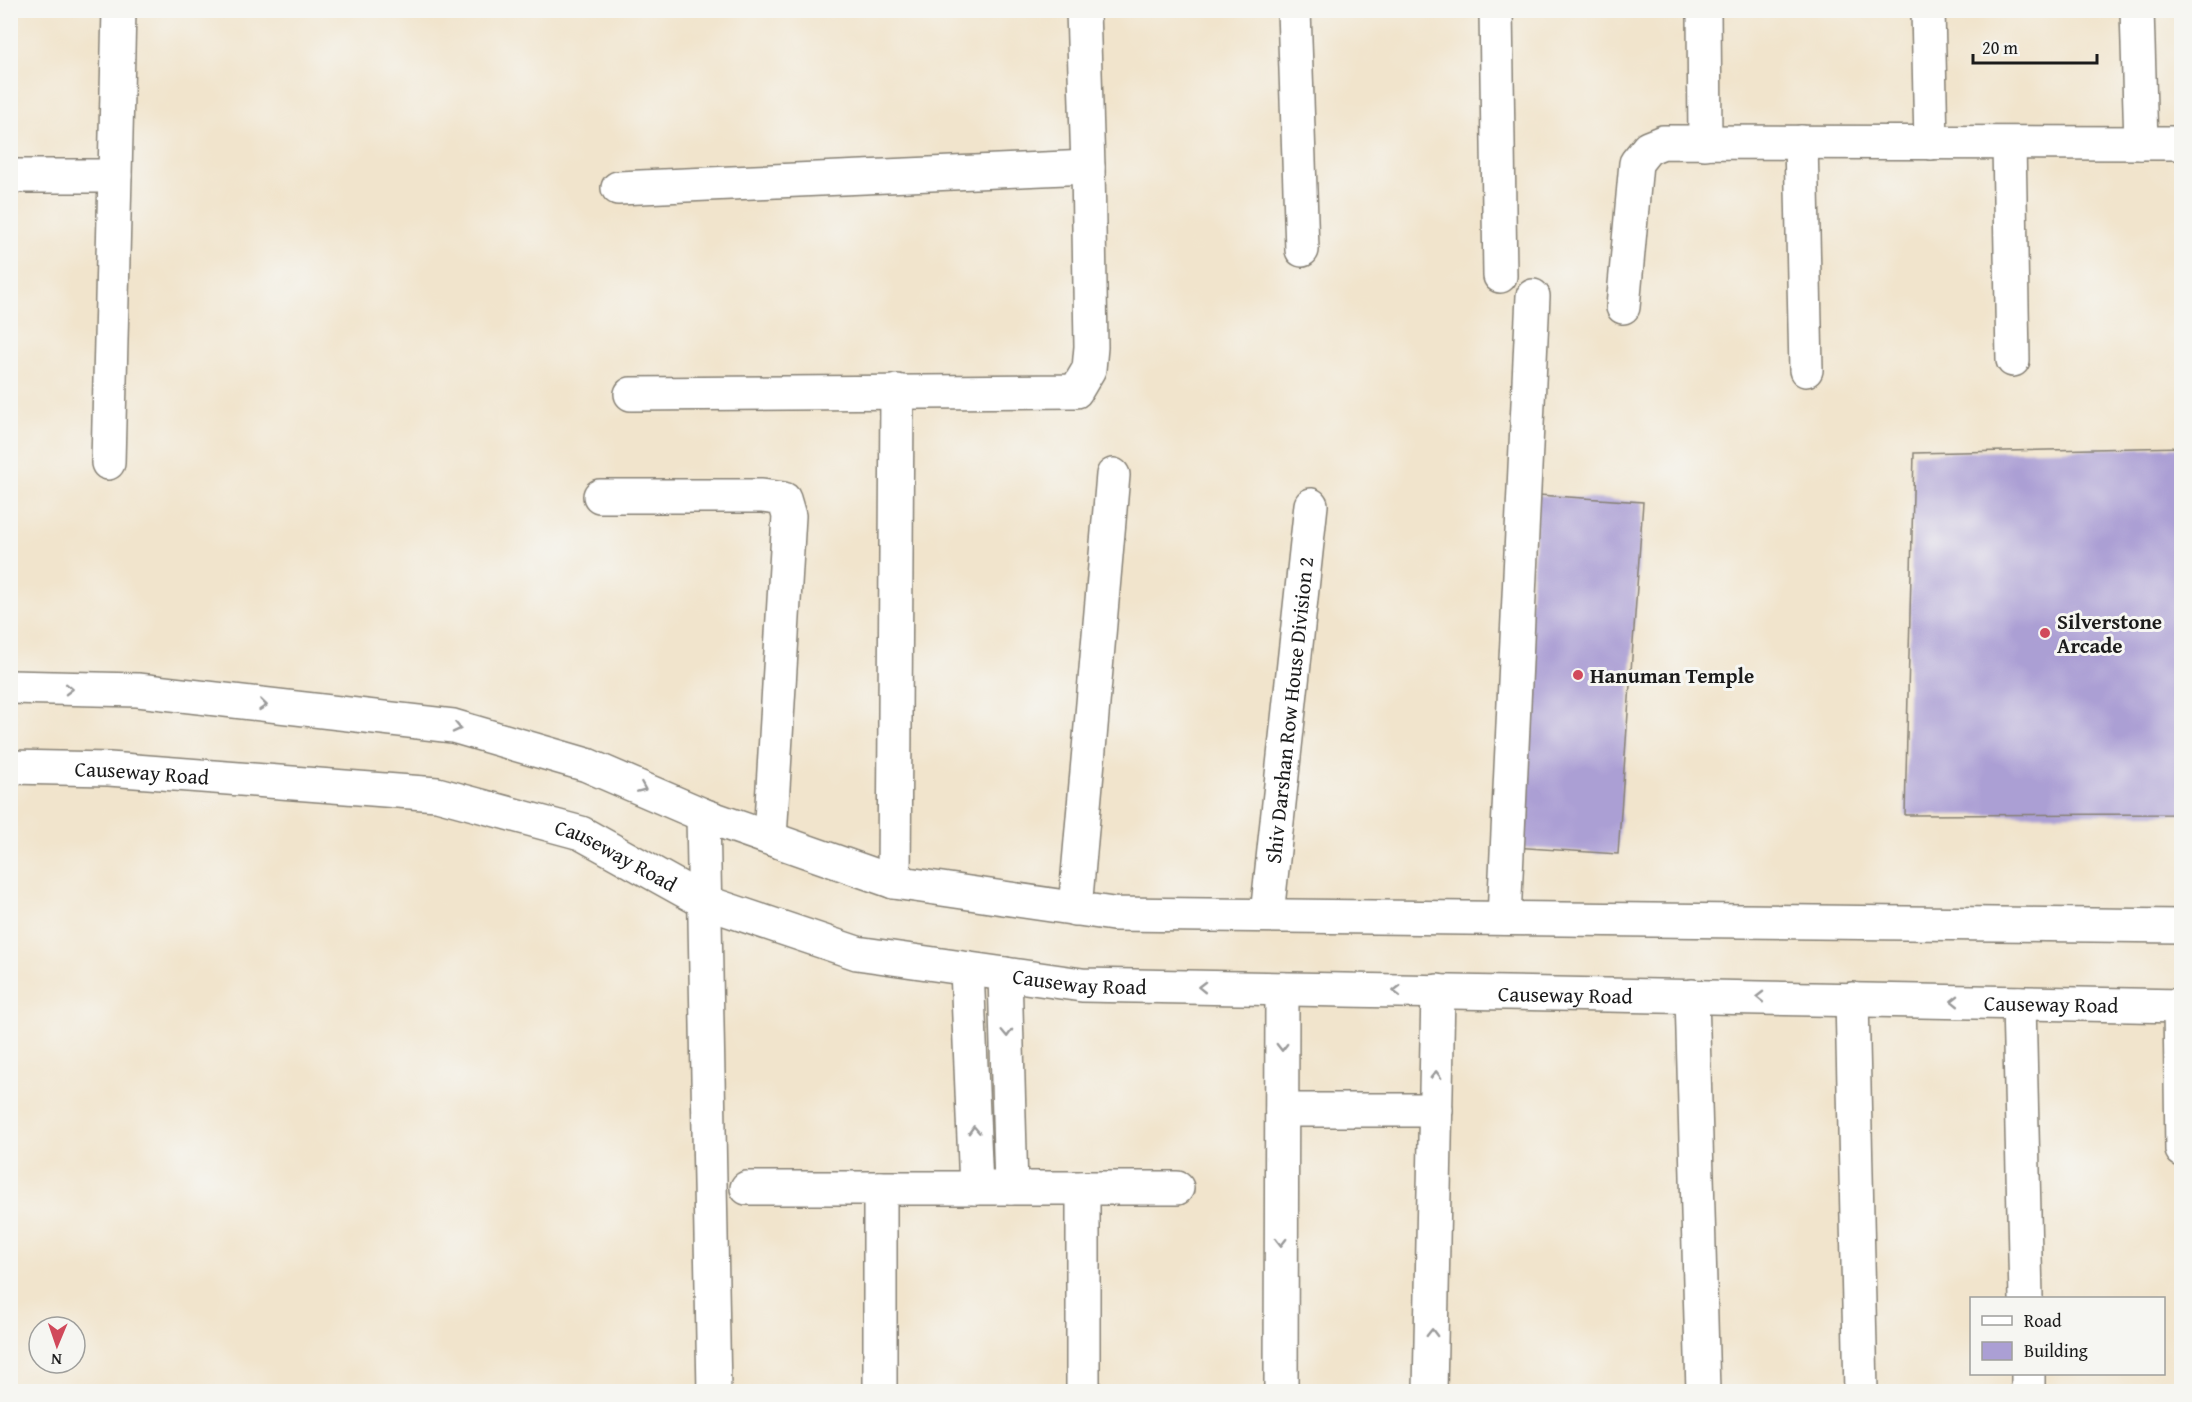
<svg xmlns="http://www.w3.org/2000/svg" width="2192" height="1402" font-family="'Gentium Book Plus',serif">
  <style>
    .building { fill: #ab9fd4 }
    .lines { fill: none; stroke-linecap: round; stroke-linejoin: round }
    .minor-casing { stroke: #868074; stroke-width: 36 }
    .major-casing { stroke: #868074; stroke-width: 36 }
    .minor { stroke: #fff; stroke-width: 33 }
    .major { stroke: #fff; stroke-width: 33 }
    .oneway { stroke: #999 }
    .poi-dot { fill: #d1495b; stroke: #f6f6f2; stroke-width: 2 }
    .labels { text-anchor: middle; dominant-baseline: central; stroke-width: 6; stroke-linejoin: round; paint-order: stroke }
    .poi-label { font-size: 21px; font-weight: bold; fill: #1c1c1c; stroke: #f6f6f2; text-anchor: start }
    .street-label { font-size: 21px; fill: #1c1c1c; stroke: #f6f6f2 }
  </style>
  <rect width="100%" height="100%" fill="#f6f6f2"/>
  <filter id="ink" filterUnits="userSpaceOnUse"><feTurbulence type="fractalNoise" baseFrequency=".0167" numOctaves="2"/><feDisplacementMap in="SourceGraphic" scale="12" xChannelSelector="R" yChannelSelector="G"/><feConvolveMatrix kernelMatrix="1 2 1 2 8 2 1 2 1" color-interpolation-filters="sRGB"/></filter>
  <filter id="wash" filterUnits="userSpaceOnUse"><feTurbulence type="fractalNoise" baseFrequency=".008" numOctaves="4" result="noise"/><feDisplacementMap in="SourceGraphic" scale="24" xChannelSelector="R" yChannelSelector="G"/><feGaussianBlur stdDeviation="1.35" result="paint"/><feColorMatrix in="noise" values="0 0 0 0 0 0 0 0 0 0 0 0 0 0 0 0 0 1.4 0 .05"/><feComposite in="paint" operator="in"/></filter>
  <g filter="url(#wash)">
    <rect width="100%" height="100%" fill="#f1e4cc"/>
    <g id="blocks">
      <g class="building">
        <path d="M2182 447V814L1905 815 1914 453Z"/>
        <path d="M1538 495 1643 502 1618 854 1513 847Z"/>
      </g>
    </g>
  </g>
  <g filter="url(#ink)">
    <use href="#blocks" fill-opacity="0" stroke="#868074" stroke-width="1.5"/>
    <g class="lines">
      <defs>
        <g id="minor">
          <path d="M1294 10 1302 250"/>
          <path d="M1496 10 1500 276"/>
          <path d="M1704 10 1705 143"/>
          <path d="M1928 10 1931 143"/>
          <path d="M2137 10 2141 143"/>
          <path d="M1801 142 1806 370"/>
          <path d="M2009 144 2013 360"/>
          <path d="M10 176H115"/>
          <path d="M618 188 1088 167"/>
          <path d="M1623 307 1636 163 1648 148 1663 142 2182 143"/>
          <path d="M631 394 1076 391 1089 369 1091 347 1088 167 1083 10"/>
          <path d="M108 463 119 10"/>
          <path d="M600 496H762L784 499 789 516 770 838"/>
          <path d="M703 815 714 1392"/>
          <path d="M894 882 897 391"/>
          <path d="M1075 909 1113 475"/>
          <path id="s1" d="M1267 915 1311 505"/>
          <path d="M1504 918 1533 296"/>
          <path d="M967 969 976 1188"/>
          <path d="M1005 974 1011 1188"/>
          <path d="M1692 996 1703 1392"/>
          <path d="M1852 999 1861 1392"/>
          <path d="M2019 1003 2026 1298"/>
          <path d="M2180 1006 2182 1150"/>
          <path d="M1282 1110H1436"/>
          <path d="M747 1188H1177"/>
          <path d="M2028 1374V1392"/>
          <path d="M880 1392V1188"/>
          <path d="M1083 1392V1188"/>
          <path d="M1281 1392 1282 989"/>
          <path d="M1430 1392 1438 991"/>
        </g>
        <g id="major">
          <path d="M10 687 138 690 453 726 587 765 703 815 894 882 1113 914 2182 926"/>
          <path id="s2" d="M10 767 109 769 437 794 581 833 705 902 857 953 1082 985 2182 1006"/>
        </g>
      </defs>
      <use href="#minor" class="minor-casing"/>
      <use href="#major" class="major-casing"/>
      <use href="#minor" class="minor"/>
      <use href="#major" class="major"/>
    </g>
    <defs><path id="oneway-chevron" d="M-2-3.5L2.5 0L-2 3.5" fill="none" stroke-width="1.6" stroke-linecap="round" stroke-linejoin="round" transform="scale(1.5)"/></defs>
    <g class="oneway">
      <use href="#oneway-chevron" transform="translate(69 689) rotate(1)"/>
      <use href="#oneway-chevron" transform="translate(263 705) rotate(6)"/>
      <use href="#oneway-chevron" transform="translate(457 728) rotate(13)"/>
      <use href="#oneway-chevron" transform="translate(642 788) rotate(23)"/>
      <use href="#oneway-chevron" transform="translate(1202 987) rotate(-179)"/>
      <use href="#oneway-chevron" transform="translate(1397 991) rotate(-179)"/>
      <use href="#oneway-chevron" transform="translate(1760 997) rotate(-179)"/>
      <use href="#oneway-chevron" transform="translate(1955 1001) rotate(-179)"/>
      <use href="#oneway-chevron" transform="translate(1007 1033) rotate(88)"/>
      <use href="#oneway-chevron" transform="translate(1282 1047) rotate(90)"/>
      <use href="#oneway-chevron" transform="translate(1436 1075) rotate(-89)"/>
      <use href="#oneway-chevron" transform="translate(974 1130) rotate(-93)"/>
      <use href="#oneway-chevron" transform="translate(1281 1242) rotate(90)"/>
      <use href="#oneway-chevron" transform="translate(1432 1333) rotate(-89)"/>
    </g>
  </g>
  <g class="poi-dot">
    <circle cx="2045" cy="633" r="6"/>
    <circle cx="1578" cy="675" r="6"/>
  </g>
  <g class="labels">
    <g class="poi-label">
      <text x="2057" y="621">Silverstone<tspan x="2057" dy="24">Arcade</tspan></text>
      <text x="1590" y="675">Hanuman Temple</text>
    </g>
    <g class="street-label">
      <text stroke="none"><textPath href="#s1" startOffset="206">Shiv Darshan Row House Division 2</textPath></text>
      <text stroke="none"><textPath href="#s2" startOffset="132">Causeway Road</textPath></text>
      <text stroke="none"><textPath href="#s2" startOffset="618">Causeway Road</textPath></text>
      <text stroke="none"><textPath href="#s2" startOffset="1104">Causeway Road</textPath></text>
      <text stroke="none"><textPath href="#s2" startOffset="1590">Causeway Road</textPath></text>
      <text stroke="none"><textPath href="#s2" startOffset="2076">Causeway Road</textPath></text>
    </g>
  </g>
  <rect width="2192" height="1402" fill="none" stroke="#f6f6f2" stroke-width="36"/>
  <rect x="1970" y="1297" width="195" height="78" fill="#f6f6f2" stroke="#9f9f9c" stroke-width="1.5"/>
  <rect x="1982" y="1316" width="30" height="9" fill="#ffffff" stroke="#9f9f9c" stroke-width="1.5"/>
  <text x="2024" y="1327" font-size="18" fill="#1c1c1c">Road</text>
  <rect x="1982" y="1342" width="30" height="18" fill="#ab9fd4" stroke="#9f9f9c" stroke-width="1.5"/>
  <text x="2024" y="1357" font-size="18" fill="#1c1c1c">Building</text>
  <g transform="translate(57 1345) rotate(182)"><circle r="28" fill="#f6f6f2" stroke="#9f9f9c" stroke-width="1.5"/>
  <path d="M0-4.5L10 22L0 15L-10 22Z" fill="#d1495b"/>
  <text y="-9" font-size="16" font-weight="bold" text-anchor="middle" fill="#1c1c1c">N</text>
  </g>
  <path d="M1973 54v9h124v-9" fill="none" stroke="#1c1c1c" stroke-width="3"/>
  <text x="1982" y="54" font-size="18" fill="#1c1c1c" stroke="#f6f6f2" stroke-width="4.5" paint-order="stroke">20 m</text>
</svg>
